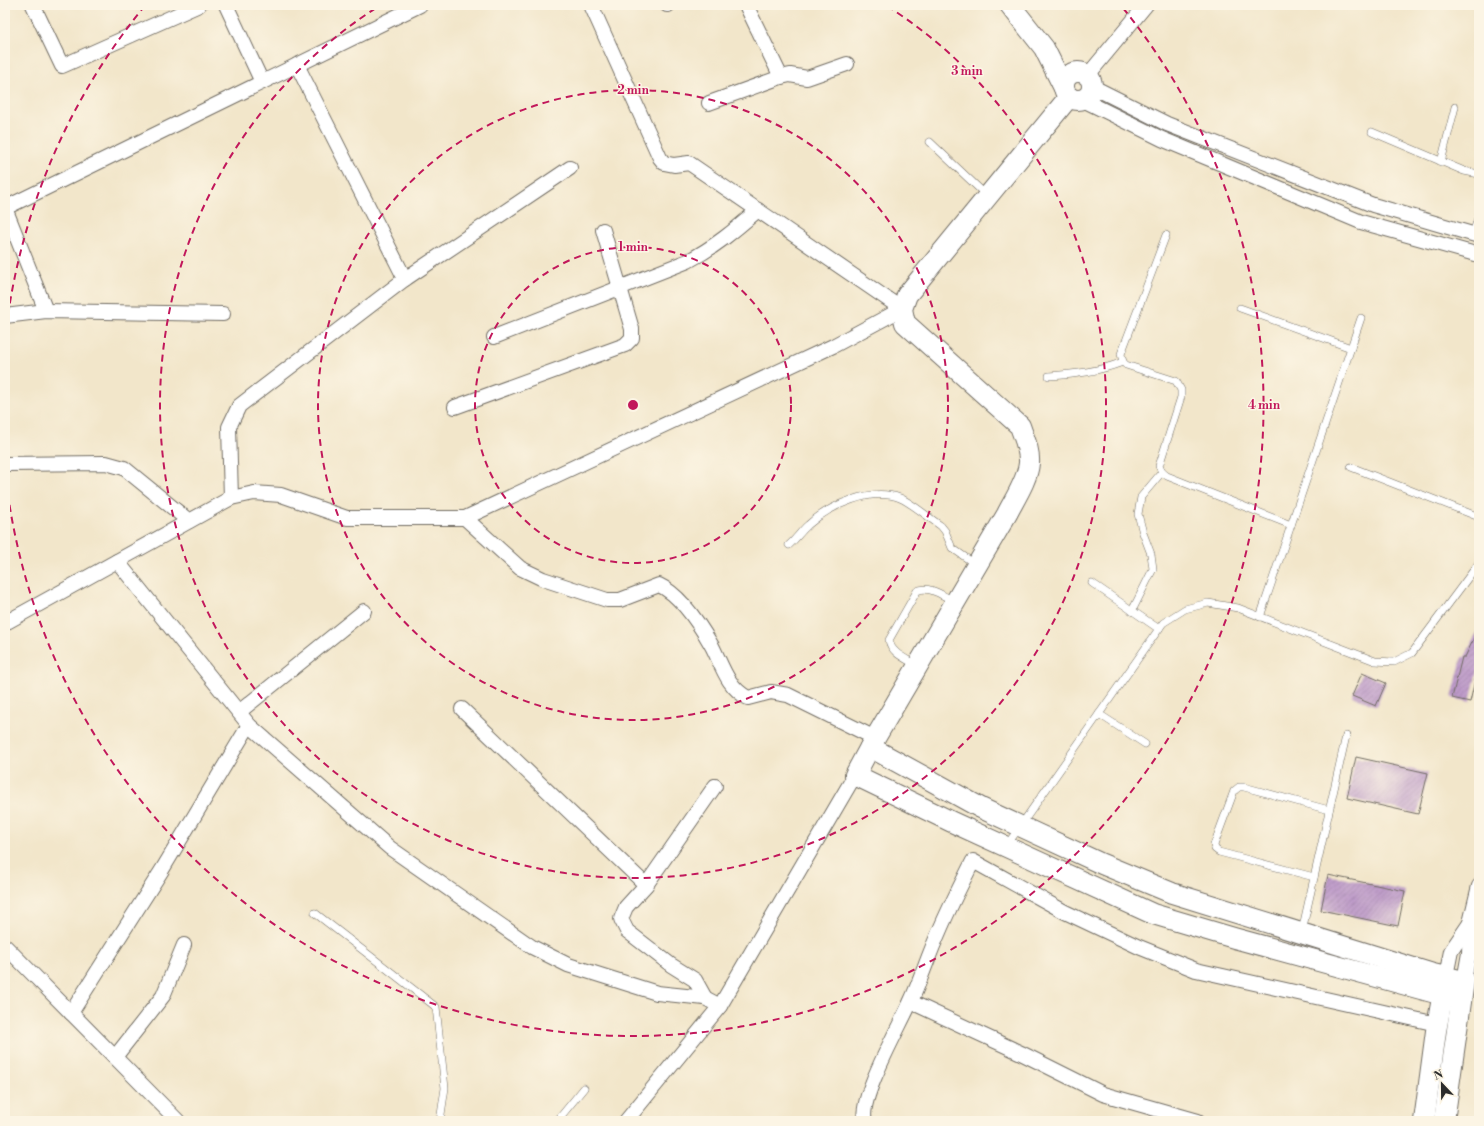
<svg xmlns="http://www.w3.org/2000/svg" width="1484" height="1126" font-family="'Libre Bodoni',serif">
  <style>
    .building { fill: url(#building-hatch) }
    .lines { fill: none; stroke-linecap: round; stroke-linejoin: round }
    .lane-casing { stroke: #716c63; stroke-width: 8 }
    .street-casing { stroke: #716c63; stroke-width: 16 }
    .secondary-casing { stroke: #716c63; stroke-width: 22 }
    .lane { stroke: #fff; stroke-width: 7 }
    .street { stroke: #fff; stroke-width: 14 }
    .secondary { stroke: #fff; stroke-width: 20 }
    .ring { fill: none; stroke: #c2185b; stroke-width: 2; stroke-dasharray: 7 5 }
    .centre { fill: #c2185b; stroke: #fcf5e5; stroke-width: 2 }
    .ring-label { font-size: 12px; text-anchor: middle; font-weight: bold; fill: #c2185b; stroke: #fcf5e5; stroke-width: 3; stroke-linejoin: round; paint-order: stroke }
  </style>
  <defs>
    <pattern id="building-hatch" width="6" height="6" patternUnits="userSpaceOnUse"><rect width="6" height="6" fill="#bd9ac9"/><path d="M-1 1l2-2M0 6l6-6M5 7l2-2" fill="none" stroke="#9a7ea3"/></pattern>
  </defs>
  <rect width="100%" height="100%" fill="#fcf5e5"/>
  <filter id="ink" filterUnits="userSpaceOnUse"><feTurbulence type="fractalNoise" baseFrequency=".025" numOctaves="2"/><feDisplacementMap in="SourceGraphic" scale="8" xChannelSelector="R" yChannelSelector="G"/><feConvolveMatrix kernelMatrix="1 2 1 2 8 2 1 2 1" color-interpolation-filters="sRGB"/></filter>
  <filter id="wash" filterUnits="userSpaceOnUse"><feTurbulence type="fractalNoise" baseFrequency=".012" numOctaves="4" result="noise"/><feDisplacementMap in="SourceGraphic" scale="16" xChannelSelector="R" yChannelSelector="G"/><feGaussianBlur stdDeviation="0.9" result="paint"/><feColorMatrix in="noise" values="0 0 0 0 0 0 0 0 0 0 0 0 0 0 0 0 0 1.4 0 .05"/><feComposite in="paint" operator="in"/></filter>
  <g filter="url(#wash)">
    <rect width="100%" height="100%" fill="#f2e6ca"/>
    <g id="blocks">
      <g class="building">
        <path d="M1479 628V663L1470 702 1452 698 1462 657H1465Z"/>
        <path d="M1362 673 1386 683 1376 706 1352 696Z"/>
        <path d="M1356 757 1428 773 1418 814 1347 798Z"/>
        <path d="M1328 875 1405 891 1398 926 1321 910Z"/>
      </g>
    </g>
  </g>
  <g filter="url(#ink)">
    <use href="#blocks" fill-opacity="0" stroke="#716c63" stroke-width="1"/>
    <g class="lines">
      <defs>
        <g id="lane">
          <path d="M1372 132 1464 171 1479 174"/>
          <path d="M930 142 987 196"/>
          <path d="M1441 162 1455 107"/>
          <path d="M1473 234 1479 215"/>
          <path d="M1166 235 1121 354 1123 362 1126 365 1176 381 1181 390V397L1159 466 1162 472 1167 476 1291 525"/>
          <path d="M1240 308 1351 348"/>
          <path d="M1049 376C1077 374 1096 372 1123 362"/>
          <path d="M1351 467 1479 517"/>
          <path d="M789 545C796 539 801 531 808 525 830 505 871 487 900 498 912 503 929 518 941 526L945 531 952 548 975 564"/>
          <path d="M1092 583 1159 629"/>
          <path d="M1132 611 1153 569 1151 554 1143 533 1138 514 1141 497 1162 472"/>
          <path d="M1260 617 1361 318"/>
          <path d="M916 665C905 658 891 653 889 640L917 591C929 585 943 596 954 601"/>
          <path d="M1099 714 1145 744"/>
          <path d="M1007 845 1163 623 1185 609 1208 603 1238 608 1375 661 1394 662 1412 653 1479 563"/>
          <path d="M1314 877 1219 852 1215 849 1214 845 1234 791 1239 787H1244L1329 810"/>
          <path d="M315 913 436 1007 445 1088 440 1121"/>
          <path d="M1302 931 1346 736"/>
          <path d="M557 1121 584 1088"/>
        </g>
        <g id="street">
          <path d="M33 5 62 66 199 5"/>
          <path d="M226 5 262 82"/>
          <path d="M667 5H668"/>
          <path d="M746 5 781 77"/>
          <path d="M297 65 405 279"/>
          <path d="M1088 75 1146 5"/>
          <path d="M1093 87 1167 124 1373 205 1479 236"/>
          <path d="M1083 100 1162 139 1361 222 1479 255"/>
          <path d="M709 103 781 77 790 75 807 78 847 64"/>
          <path d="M5 208 420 5"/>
          <path d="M5 208 46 311"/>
          <path d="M5 316 46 311 223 314"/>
          <path d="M494 337 688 261C715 247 735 230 758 210"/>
          <path d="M455 407 625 345 632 338V329L603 230"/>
          <path d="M5 464 106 463 124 468 189 521"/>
          <path d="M231 498 229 427 239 406 405 279 570 168"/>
          <path d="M465 518 520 568 543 579 607 600H620L659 585C681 595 700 625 712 646 722 665 727 687 748 698L771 692 788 695 875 738"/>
          <path d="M117 561 249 725 390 848 532 947 568 965 657 993 705 998 720 1006"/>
          <path d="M5 623 231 498 254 493 281 495 347 518H465L833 346 902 309 689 163 674 165 664 163 660 158 591 5"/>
          <path d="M462 709 646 885"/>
          <path d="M239 712 364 611"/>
          <path d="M5 946 178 1121"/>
          <path d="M1446 976 1451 951 1470 923"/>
          <path d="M1464 981 1469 953 1470 923 1479 886"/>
          <path d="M705 998 695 980 671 965 627 931 621 919 626 907 646 885 715 786"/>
          <path d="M911 1002 1021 1053 1103 1094 1198 1121"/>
          <path d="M71 1013 162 870 249 725"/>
          <path d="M115 1057 163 996 184 945"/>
          <path d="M626 1121 720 1006 855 775"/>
          <path d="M865 1121C858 1099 900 1026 910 1003 921 980 928 956 939 932 949 908 961 885 973 861L1065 912 1139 947 1196 970 1437 1024"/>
        </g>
        <g id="secondary">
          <path d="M1010 5 1044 48 1064 88"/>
          <circle cx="1078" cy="86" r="14"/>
          <path d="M1069 97 907 295 902 309 905 323 1020 426C1024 438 1030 450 1029 463 1028 479 1014 500 1007 514L870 747 855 775 952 822 1153 914 1234 938 1461 1000"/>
          <path d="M870 747 981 808 1102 864 1172 893 1433 974 1464 981 1444 1121"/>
          <path d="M1424 1121 1436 1031 1445 982"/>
        </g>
      </defs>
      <use href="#lane" class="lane-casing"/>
      <use href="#street" class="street-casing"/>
      <use href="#secondary" class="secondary-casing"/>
      <use href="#lane" class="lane"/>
      <use href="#street" class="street"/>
      <use href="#secondary" class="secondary"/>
    </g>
  </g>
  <g class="ring">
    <circle cx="633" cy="405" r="158"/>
    <circle cx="633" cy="405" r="315"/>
    <path d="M887 6A473 473 0 1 1 379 6"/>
    <path d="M5 339A631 631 0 0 1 143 8M1123 8A631 631 0 1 1 5 471"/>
  </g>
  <circle cx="633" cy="405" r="6" class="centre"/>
  <g class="ring-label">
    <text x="967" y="75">3 min</text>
    <text x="633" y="94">2 min</text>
    <text x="633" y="251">1 min</text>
    <text x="1264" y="409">4 min</text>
  </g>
  <rect width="1484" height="1126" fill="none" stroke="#fcf5e5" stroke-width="20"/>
  <g transform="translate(1442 1084) rotate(338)" stroke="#fcf5e5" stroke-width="3" paint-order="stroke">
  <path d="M0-3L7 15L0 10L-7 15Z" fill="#2b2b2b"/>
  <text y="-6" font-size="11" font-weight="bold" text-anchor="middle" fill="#2b2b2b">N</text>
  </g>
</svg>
